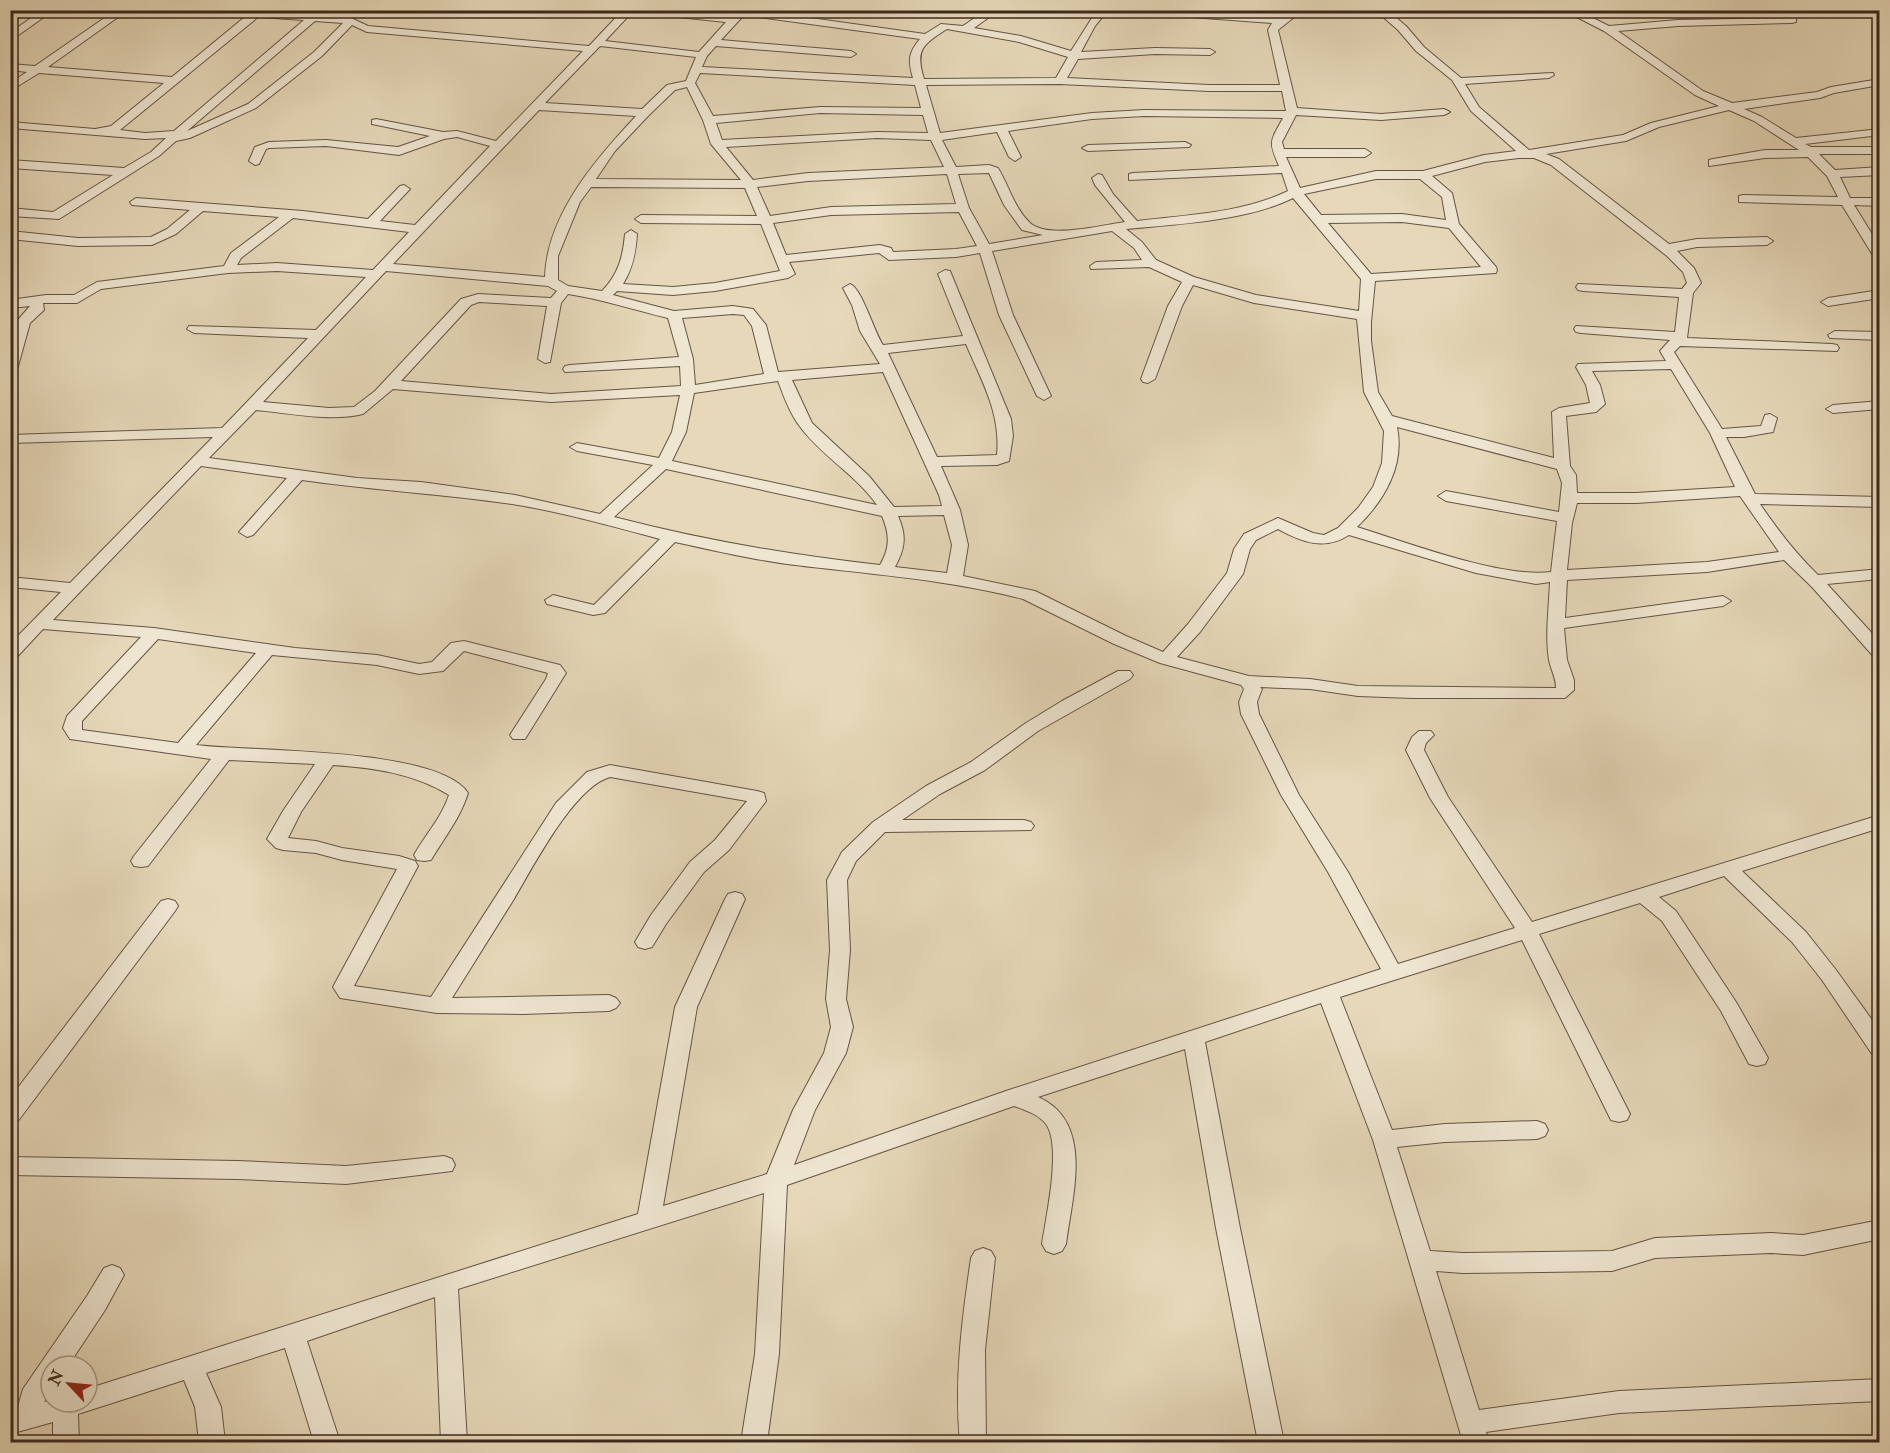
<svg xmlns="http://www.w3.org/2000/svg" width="1890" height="1453" font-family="'IM FELL Double Pica',serif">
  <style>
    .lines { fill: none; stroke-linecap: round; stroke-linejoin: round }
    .minor-casing { stroke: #665445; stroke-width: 2 }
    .minor { fill: #efe6d2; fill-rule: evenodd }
  </style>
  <rect width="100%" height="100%" fill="#e6d8b9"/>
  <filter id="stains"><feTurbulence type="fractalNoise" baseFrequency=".00333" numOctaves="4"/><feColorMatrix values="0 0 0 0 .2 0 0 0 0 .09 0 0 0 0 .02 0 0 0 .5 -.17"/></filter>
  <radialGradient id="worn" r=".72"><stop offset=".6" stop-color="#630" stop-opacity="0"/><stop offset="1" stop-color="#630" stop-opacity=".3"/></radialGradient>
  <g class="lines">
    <defs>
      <g id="minor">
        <path d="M42 10H54L10 41V33Z"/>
        <path d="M116 10H128L48 67 172 77 246 16 206 13 201 10H253L351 18 368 26 589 46 623 10H634L605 41 699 52 726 22 640 13 635 10H673L731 17 737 10H753L925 34 941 24 963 26 986 10H999L974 28 1021 36 1071 51 1097 10H1108L1095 26 1081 52 1155 48 1210 49 1215 52 1210 55 1155 54 1078 59 1067 78 1209 85H1280L1268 30 1272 23 1191 17 1186 14 1191 11 1280 18 1288 10H1298L1293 18 1278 30 1297 108 1381 114 1444 109 1450 112 1444 115 1381 120 1296 115 1282 142 1284 149H1365L1371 153 1365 157H1286L1300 188 1376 171H1423L1484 155 1516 151 1471 111 1452 80 1416 51 1398 30 1375 10H1387L1406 26 1424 47 1461 78 1553 73 1554 75 1549 78 1465 84 1479 107 1529 150 1623 135 1651 123 1719 106 1695 95 1604 31 1563 10H1577L1609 26 1678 20 1796 18V22L1792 23 1678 26 1618 31 1703 91 1732 103 1817 92 1831 87 1880 79V85L1834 93 1820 98 1744 109 1762 117 1796 138 1880 129V135L1805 144 1811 147H1880V154H1819L1835 170 1880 167V175L1840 177 1850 198H1880V206L1854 205 1880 247V261L1874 257 1842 205 1739 202V196L1743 195 1838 197 1827 176 1808 157 1765 158 1709 166V160L1713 159 1765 150H1799L1754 121 1729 110 1659 127 1626 141 1546 154 1559 159 1669 244 1697 239 1767 237 1773 241 1767 245 1697 247 1677 251 1694 268 1701 283 1693 293 1687 338 1832 344 1837 345 1839 348 1837 351 1680 346 1674 352 1722 429 1761 426 1765 415 1770 414 1777 418 1773 432 1744 437H1726L1755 494 1880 497V507L1760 504C1777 529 1796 554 1818 575L1880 569V579L1827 584 1880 642V658L1874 657 1812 587 1784 560 1707 572 1567 580 1565 618 1723 596 1731 601 1723 606 1564 628 1567 660 1574 680V690L1565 698H1412L1358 696 1310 689 1260 687 1262 689 1257 702 1259 714 1299 795 1348 872 1398 964 1515 928 1430 798 1406 750 1412 737 1419 731H1431L1434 735 1426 743 1424 750 1448 797 1532 922 1880 815V828L1742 871 1806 932 1836 970 1880 1031V1056L1872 1054 1822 980 1792 942 1724 876 1659 897 1676 911 1736 1002 1768 1058 1765 1064 1757 1066 1749 1064 1721 1011 1662 921 1640 903 1539 934 1630 1114 1627 1120 1619 1122 1611 1120 1608 1114 1522 940 1340 997 1392 1130 1445 1124 1537 1121 1545 1124 1548 1130 1545 1136 1537 1139 1445 1142 1397 1147 1430 1251 1463 1253 1612 1251 1655 1238 1771 1233 1803 1235 1880 1220V1239L1803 1255 1771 1253 1655 1258 1612 1271 1463 1273 1436 1271 1479 1410 1619 1391 1880 1379V1401L1619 1413 1486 1432 1489 1442H1463L1373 1140 1321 1003 1205 1042 1240 1228 1284 1442H1258L1216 1228 1185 1049 1038 1097C1095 1122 1072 1196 1066 1244L1062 1251 1054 1254 1046 1251 1042 1244C1046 1217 1062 1146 1046 1124 1038 1114 1025 1110 1014 1106L787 1185 779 1354 767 1442H741L755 1354 764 1193 458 1289 467 1442H441L435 1297 307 1341 340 1442H314L285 1348 206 1373 221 1407 225 1442H199L195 1407 184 1380 78 1414 79 1442H53V1422L10 1434V1412L17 1410 23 1389 87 1296 104 1268 112 1265 120 1268 124 1275 105 1310 68 1366H51V1390L44 1402 51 1400V1402H87V1389L638 1214 675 1007 725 899 728 894 735 892 742 894 745 899 697 1007 663 1206 767 1174 793 1110 824 1053 831 1027 826 999 830 950 827 880 842 852 873 822 926 786 971 762 1026 723 1062 701 1118 671H1130L1133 675 1130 679 1038 731 985 770 940 794 902 820H1024L1031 822 1034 826 1031 830 885 832 856 861 847 880 850 950 846 999 853 1027 846 1053 815 1110 794 1165 1006 1091 1381 969 1328 872 1281 795 1241 714 1239 702 1244 689 1241 685 1160 663 1114 644 1023 599C946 579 866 574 787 564 750 559 712 550 675 542L605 613 593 615 547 604 545 600 553 595 594 605 660 539C611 526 562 512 512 504 442 494 372 490 302 480L253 535 247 537 239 532 287 478 201 466 53 620 154 628 295 648 377 655 419 664 432 662 451 643 464 641 560 665 566 673 525 739H513L510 735 546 679 548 673 464 651 443 671 419 674 377 665 272 655 196 745C251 752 438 747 468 793 461 817 444 838 431 860L424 861 417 860 414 855C425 835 442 817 449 795 413 773 374 768 333 765L301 812 288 838 316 841 342 848 399 856 415 861 418 866 354 986 431 997 556 803 587 772 610 765 757 791 764 793 766 801 729 850 704 872 666 924 652 947 645 949 638 947 635 942 651 915 690 862 715 840 747 801 610 777C574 787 533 867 514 899 493 932 473 965 452 998L609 995 616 998 620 1003 616 1008 609 1011 523 1014 437 1013 340 998 333 987 397 869 342 860 316 853 283 850 276 848 267 839 283 811 315 764 229 760 148 866 141 867 134 866 131 861 134 856 211 759 70 739 63 728 67 716 141 637 43 629 16 658 10 659V644L61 592 10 587V577L70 583 213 437 10 443V435L222 428 308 338 194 333 187 329 189 326 316 330 366 277 277 271 228 273 101 289 77 303H43L44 310 30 323 17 370 10 374V344L17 321 30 306 10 308V300L46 295H74L97 282 224 266 231 253 279 217 203 211 176 234 152 245 78 246 10 239V231L78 238 151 237 167 229 190 210 132 205 130 202 136 198 303 211 368 219 400 186 404 185 410 189 380 221 415 225 490 146 457 137 444 139 399 155 326 146 269 148 266 149 259 164 255 165 249 161 255 147 269 142 326 140 398 147 430 136 372 124V120L376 119 443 132 457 131 496 141 583 51 367 32 352 25 322 56 256 108 190 138 176 141 159 156 59 219 10 216V208L53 212 113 175 10 168V160L124 168 151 152 166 138 145 139 10 128V122L95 129 111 126 164 83 39 73 10 91V83L27 72 10 70V64L35 66ZM744 15 920 39C908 53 908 61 913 78L702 67 707 56 716 46 851 57 856 54 851 51 721 40ZM258 17 304 20 174 131 145 133 120 130ZM315 21 343 23 314 52 248 104 187 131ZM947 29 1019 42 1068 57 1056 78 924 79C915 50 922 45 947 29ZM600 46 696 57 686 81 667 85 642 109 545 103ZM700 73 915 85 921 108 820 107 713 116 695 83ZM1060 84 1209 91H1282L1286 111 1144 110 1092 113 940 133 926 85ZM687 87 703 120 711 144 741 180 596 179 615 151 649 115 675 90ZM539 110 636 116C595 160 547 215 545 277L393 264ZM820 113 923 115 928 133 877 132 722 140 716 123ZM1144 116 1283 118C1270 142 1268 141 1279 166L1133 173 1129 174V180L1282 173 1288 191C1243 213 1187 215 1137 221L1113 194 1102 175 1098 174 1092 178 1095 185 1125 222C1102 225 1046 240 1029 222 1014 207 1009 186 998 168L989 165 956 167 942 140 997 132 1009 157 1015 161 1021 157 1008 131 1092 119ZM877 138 931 140 944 167 808 173 753 180 726 147ZM1519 158H1534L1551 165 1667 256 1683 272 1687 283 1682 289 1578 284 1576 287 1578 290 1583 291 1679 297 1675 332 1576 326 1574 329 1576 332 1581 333 1670 340 1660 351 1666 361 1578 364 1576 367 1586 385 1590 403 1559 408 1552 412 1554 458 1392 416 1378 392 1371 341V322L1375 281 1496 273 1497 270 1496 267 1459 224 1452 193 1432 176 1485 162ZM989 173 1004 205 1022 230 1043 235 989 244 969 208 958 174ZM947 174 956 204 831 207 770 216 757 187 808 181ZM1376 179H1420L1442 197 1446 220 1402 214 1321 215 1304 194ZM591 187 745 188 757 216 641 215 635 219 641 223 761 224 780 271 715 283 673 287 623 284C633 268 636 252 637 234L631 230 625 234C623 257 618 275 602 291L568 286 558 280V256L580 202ZM1293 198 1361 279 1359 311 1256 295 1194 277 1156 260 1142 242 1126 229C1177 224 1247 221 1293 198ZM959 212 977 246 956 249 893 252 891 248 880 245 786 255 773 223 831 215ZM293 218 409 232 373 270 277 263 237 265 241 258ZM1402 222 1449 228 1481 267 1371 274 1328 223ZM1112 231 1134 248 1142 260 1096 262 1090 266 1091 269 1149 267 1182 282 1168 306 1141 379 1143 382 1148 383 1155 379 1182 306 1193 285 1254 303 1357 319 1364 392 1384 431 1382 463 1373 487 1358 508 1338 528 1324 535 1313 533 1278 518 1244 534 1234 549 1227 573 1188 624 1163 652 1126 636 1035 591 963 576 968 545 960 510 941 466 997 465 1009 461 1013 436 1011 419 950 271 945 270 938 274 963 336 883 345C874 332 862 288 850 284L843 288 852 305 860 331 880 364 778 372 766 325 753 309 733 306 674 311 613 295 617 291 673 295 715 291 788 278 795 274 789 262 879 253 889 260 956 257 980 253 999 315 1037 396 1044 400 1051 396 1013 315 992 251ZM386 271 548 286 557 291 551 298 478 294 461 299 375 391 354 407 329 408 263 402ZM568 294C602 299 634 310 668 318L679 357 570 365 565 366 563 369 565 372 680 366 681 386 551 394 401 381 471 305 479 302 547 306 538 359 545 363 550 362 561 303ZM733 314 744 315 752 326 764 374 695 385 693 359 682 318ZM966 344C982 382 1001 413 997 455L937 457 888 353ZM1671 369 1710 433 1735 487 1636 493H1577L1576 475 1570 466 1566 416 1596 412 1605 404 1600 385 1592 371ZM883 372 939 495 942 506 894 507 869 476 812 423 792 380ZM778 381C784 397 790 414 801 428 823 457 856 475 877 505L672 461 686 432 694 393ZM393 389 551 402 680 395 672 432 659 458 577 443 570 447 577 451 653 465 600 514 515 495 421 482 357 478 209 458 256 410C289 413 330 422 363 414ZM1397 427 1557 469 1562 483 1559 512 1446 491 1438 496 1446 501 1557 521 1551 572C1500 578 1409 543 1357 527 1384 501 1405 466 1397 427ZM666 469 882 516C890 535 890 548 880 565 790 555 702 540 614 517ZM1740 496 1779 552 1707 562 1567 570 1572 523 1577 503H1636ZM944 515 952 545 947 573 895 567C905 549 907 536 898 516ZM1278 529C1302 542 1324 551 1349 535L1476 573 1536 584 1550 582C1549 607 1545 635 1549 660 1551 670 1556 678 1556 688L1358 686 1310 679 1249 676 1177 657 1200 632 1243 574 1250 549 1256 540ZM158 639 256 653 178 743 82 730V721Z"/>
        <path d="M1457 10H1498L1493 13 1459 16 1454 13Z"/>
        <path d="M1185 142 1191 145 1189 147 1088 151 1082 148 1088 145Z"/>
        <path d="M1880 290V298L1828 306 1821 302 1828 298Z"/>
        <path d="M1835 331 1880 332V340L1830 338 1828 335Z"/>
        <path d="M1880 401V409L1833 413 1826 409 1833 405Z"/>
        <path d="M168 899 175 901 178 906 175 911 18 1121 10 1123V1098L161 901Z"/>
        <path d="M444 1156 452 1159 455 1165 452 1171 346 1184 237 1179 10 1175V1157L237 1161 346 1166Z"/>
        <path d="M983 1248 991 1251 995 1258 985 1350 986 1442H960C954 1381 962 1319 971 1258L975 1251Z"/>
      </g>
    </defs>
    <use href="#minor" class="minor-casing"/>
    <use href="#minor" class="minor"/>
  </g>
  <rect width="1890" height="1453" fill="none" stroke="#e6d8b9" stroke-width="36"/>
  <rect x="12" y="12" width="1866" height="1429" fill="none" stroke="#3b281e" stroke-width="3"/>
  <rect x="18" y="18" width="1854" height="1417" fill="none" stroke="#3b281e" stroke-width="1.5"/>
  <g transform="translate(69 1384) rotate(296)"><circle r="28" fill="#efe6d2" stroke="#a79a8a" stroke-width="1.5"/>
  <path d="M0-4.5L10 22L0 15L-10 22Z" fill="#8f2418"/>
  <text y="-9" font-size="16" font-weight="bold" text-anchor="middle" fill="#3b281e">N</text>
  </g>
  <rect width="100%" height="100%" filter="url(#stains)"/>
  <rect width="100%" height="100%" fill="url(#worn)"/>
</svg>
